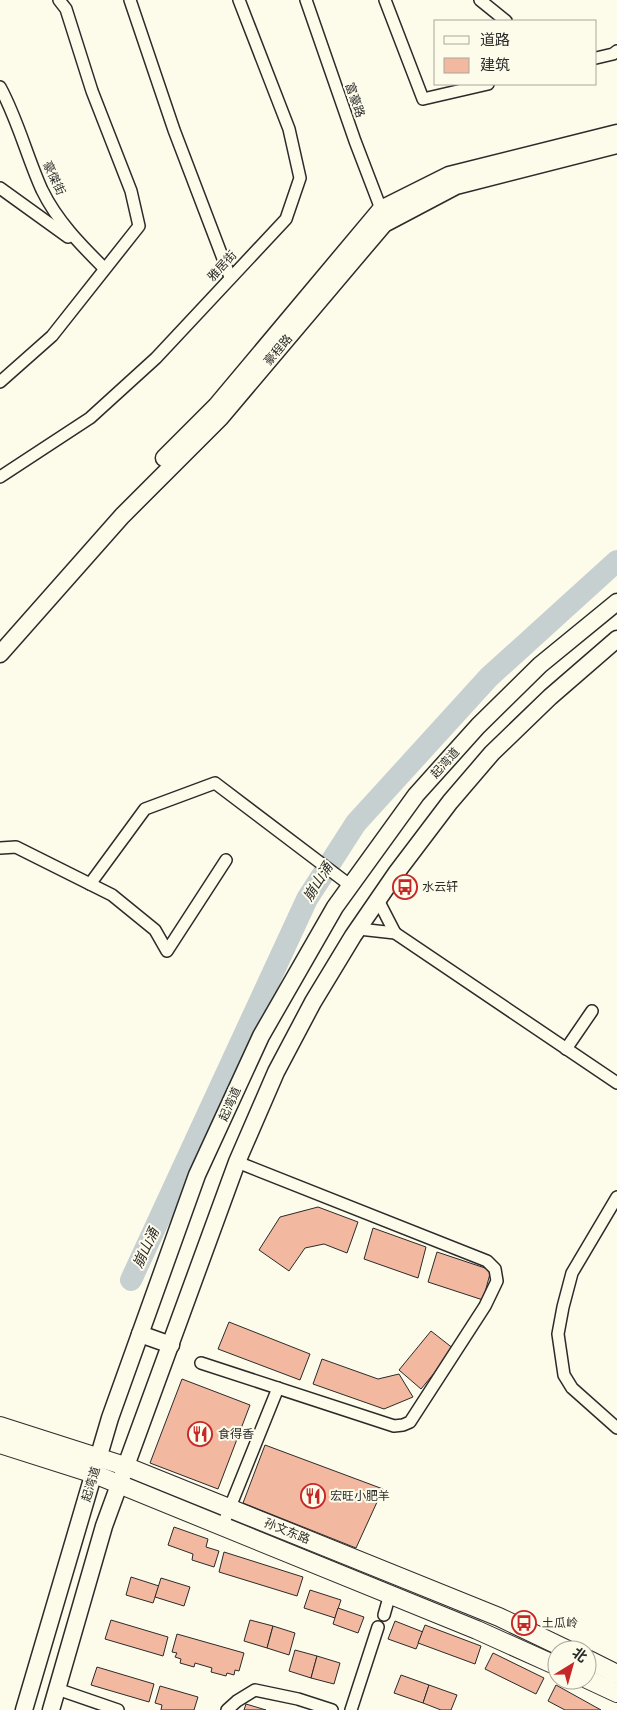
<svg xmlns="http://www.w3.org/2000/svg" width="617" height="1710" font-family="Rubik,'Noto Sans SC',sans-serif">
  <style>
    .lines { fill: none; stroke-linecap: round; stroke-linejoin: round }
    .river { stroke: #c7d0d0; stroke-width: 22 }
    .building { fill: #f2b8a0; stroke: #2b2b2b }
    .street-casing { stroke: #2b2b2b; stroke-width: 14 }
    .secondary-casing { stroke: #2b2b2b; stroke-width: 19 }
    .primary-casing { stroke: #2b2b2b; stroke-width: 20 }
    .street { stroke: #fdfbea; stroke-width: 11 }
    .secondary { stroke: #fdfbea; stroke-width: 16 }
    .primary { stroke: #fdfbea; stroke-width: 18 }
    .labels { text-anchor: middle; dominant-baseline: central; stroke-width: 4; stroke-linejoin: round; paint-order: stroke }
    .street-label { font-size: 12px; fill: #2b2b2b; stroke: #fdfbea }
    .poi-label { font-size: 12px; fill: #2b2b2b; stroke: #fdfbea; text-anchor: start }
    .water-label { font-size: 14px; font-style: italic; fill: #2b2b2b; stroke: #fdfbea }
  </style>
  <rect width="100%" height="100%" fill="#fdfbea"/>
  <g class="lines">
    <path class="river" d="M131 1280 307 899 356 823 489 677 617 561"/>
  </g>
  <g class="building">
    <path d="M318 1207 358 1222 347 1253 324 1244 305 1248 289 1271 259 1250 280 1217Z"/>
    <path d="M373 1228 426 1247 418 1278 364 1259Z"/>
    <path d="M437 1252 491 1270 483 1300 428 1282Z"/>
    <path d="M229 1322 310 1354 300 1380 218 1349Z"/>
    <path d="M431 1331 454 1349 421 1389 399 1370Z"/>
    <path d="M322 1359 378 1379 399 1374 413 1397 384 1409 313 1384Z"/>
    <path d="M182 1379 250 1405 218 1489 150 1463Z"/>
    <path d="M265 1445 383 1489 356 1548 243 1503Z"/>
    <path d="M174 1527 208 1539 206 1547 219 1551 214 1567 192 1560 193 1554 168 1545Z"/>
    <path d="M224 1552 303 1577 297 1596 219 1572Z"/>
    <path d="M131 1577 159 1586 153 1603 126 1595Z"/>
    <path d="M161 1578 190 1587 184 1606 155 1597Z"/>
    <path d="M310 1590 341 1600 335 1618 304 1608Z"/>
    <path d="M338 1608 364 1617 358 1633 333 1624Z"/>
    <path d="M111 1620 168 1637 163 1656 105 1639Z"/>
    <path d="M250 1620 273 1626 267 1648 244 1641Z"/>
    <path d="M395 1621 423 1632 416 1649 388 1639Z"/>
    <path d="M425 1625 481 1646 475 1664 418 1643Z"/>
    <path d="M273 1626 295 1633 289 1655 267 1648Z"/>
    <path d="M177 1634 244 1653 239 1671 235 1670 234 1675 227 1673 226 1676 211 1672 212 1668 195 1663 194 1667 180 1663 181 1659 175 1657 177 1653 172 1652Z"/>
    <path d="M295 1650 317 1656 311 1678 289 1671Z"/>
    <path d="M493 1653 544 1678 536 1694 485 1669Z"/>
    <path d="M317 1656 340 1663 334 1684 311 1678Z"/>
    <path d="M97 1667 154 1684 149 1702 91 1685Z"/>
    <path d="M401 1675 429 1685 423 1703 394 1693Z"/>
    <path d="M429 1685 457 1695 451 1710H441L423 1703Z"/>
    <path d="M556 1685 601 1710H565L548 1701Z"/>
    <path d="M160 1686 198 1697 194 1710H161L162 1705 155 1703Z"/>
    <path d="M246 1704 266 1710H244Z"/>
  </g>
  <g class="lines">
    <defs>
      <g id="street">
        <path d="M130 0 174 130 230 277"/>
        <path d="M306 0 355 141 381 209"/>
        <path d="M385 0 423 99 488 84"/>
        <path d="M480 0 506 21"/>
        <path d="M596 58 613 54 617 51"/>
        <path d="M0 87C18 120 27 157 42 190 57 221 81 245 104 268"/>
        <path d="M0 188 68 237"/>
        <path d="M0 382 52 336 139 226 131 191 92 91 66 9 59 0"/>
        <path d="M0 477 90 418 156 358 286 219 300 178 289 129 239 0"/>
        <path d="M0 848 16 847 112 895 155 930 167 951 226 860"/>
        <path d="M90 884 145 809 215 783 351 886"/>
        <path d="M378 900 395 933"/>
        <path d="M359 929 395 933 617 1083"/>
        <path d="M566 1049 592 1011"/>
        <path d="M617 1197 572 1273 563 1307 558 1334 564 1375 572 1388 617 1428"/>
        <path d="M201 1363 394 1426 403 1425 410 1422 485 1306 497 1281 495 1269 487 1261 237 1162"/>
        <path d="M222 1527 278 1388"/>
        <path d="M384 1615 390 1594"/>
        <path d="M57 1689 118 1710"/>
        <path d="M227 1710 237 1701 255 1690 298 1699 332 1710"/>
        <path d="M351 1710 378 1627"/>
      </g>
      <g id="secondary">
        <path d="M164 458 216 406 381 209 449 175 617 133"/>
        <path d="M0 654 122 516 220 418 384 224 456 186 617 145"/>
        <path d="M140 1334 171 1345"/>
        <path d="M24 1710 110 1418 197 1175 261 1036 335 907 416 795 478 726 540 665 617 602"/>
        <path d="M51 1710 104 1526 237 1162 276 1072 313 1002 353 936 397 872 450 802 492 753 550 697 617 639"/>
      </g>
      <g id="primary">
        <path d="M0 1426 125 1466 499 1617 568 1650"/>
        <path d="M0 1444 94 1474 477 1630 557 1666"/>
        <path d="M587 1659 617 1674"/>
        <path d="M587 1679 617 1693"/>
      </g>
    </defs>
    <use href="#street" class="street-casing"/>
    <use href="#secondary" class="secondary-casing"/>
    <use href="#primary" class="primary-casing"/>
    <use href="#street" class="street"/>
    <use href="#secondary" class="secondary"/>
    <use href="#primary" class="primary"/>
  </g>
  <defs>
    <symbol id="bus-ring" viewBox="-11 -11 22 22"><circle r="9.5" fill="#fdfbea" stroke="#c62828" stroke-width="1.5"/><path d="M-5-6H5V4H4V6H2V4H-2V6H-4V4H-5ZM-3.5-4V0h7V-4ZM-3.5 1.2v1.5H-2V1.2ZM2 1.2v1.5H3.5V1.2Z" fill="#c62828"/></symbol>
    <symbol id="restaurant-ring" viewBox="-11 -11 22 22"><circle r="9.5" fill="#fdfbea" stroke="#c62828" stroke-width="1.5"/><path d="M-5-6h1v4h1v-4h1v4h1v-4h1v5L-1.5 .5V6h-2V.5L-5-1ZM5-6V6H3V1.5H1.5Q1.5-4 5-6Z" fill="#c62828"/></symbol>
  </defs>
  <g fill-rule="evenodd">
    <use href="#bus-ring" x="391" y="873" width="28" height="28"/>
    <use href="#restaurant-ring" x="186" y="1420" width="28" height="28"/>
    <use href="#restaurant-ring" x="299" y="1482" width="28" height="28"/>
    <use href="#bus-ring" x="510" y="1609" width="28" height="28"/>
  </g>
  <g class="labels">
    <g class="street-label">
      <text transform="translate(355 100) rotate(71)">富豪路</text>
      <text transform="translate(54 178) rotate(65)">豪傑街</text>
      <text transform="translate(222 266) rotate(-47)">雅居街</text>
      <text transform="translate(278 350) rotate(-50)">豪程路</text>
      <text transform="translate(445 763) rotate(-48)">起湾道</text>
      <text transform="translate(230 1104) rotate(-66)">起湾道</text>
      <text transform="translate(91 1484) rotate(-73)">起湾道</text>
      <text transform="translate(287 1531) rotate(22)">孙文东路</text>
    </g>
    <g class="poi-label">
      <text x="422" y="887">水云轩</text>
      <text x="218" y="1434">食得香</text>
      <text x="330" y="1496">宏旺小肥羊</text>
      <text x="542" y="1623">土瓜岭</text>
    </g>
    <g class="water-label">
      <text transform="translate(318 882) rotate(-58)">崩山涌</text>
      <text transform="translate(146 1248) rotate(-65)">崩山涌</text>
    </g>
  </g>
  <rect x="434" y="20" width="162" height="65" fill="#fdfbea" stroke="#a9a89e"/>
  <rect x="444" y="36" width="25" height="8" fill="#fdfbea" stroke="#a9a89e"/>
  <text x="480" y="45" font-size="15" fill="#2b2b2b">道路</text>
  <rect x="444" y="58" width="25" height="15" fill="#f2b8a0" stroke="#a9a89e"/>
  <text x="480" y="70" font-size="15" fill="#2b2b2b">建筑</text>
  <g transform="translate(572 1665) rotate(37)"><circle r="24" fill="#fdfbea" stroke="#a9a89e"/>
  <path d="M0-4L9 19L0 12L-9 19Z" fill="#c62828"/>
  <text y="-8" font-size="14" font-weight="bold" text-anchor="middle" fill="#2b2b2b">北</text>
  </g>
</svg>
